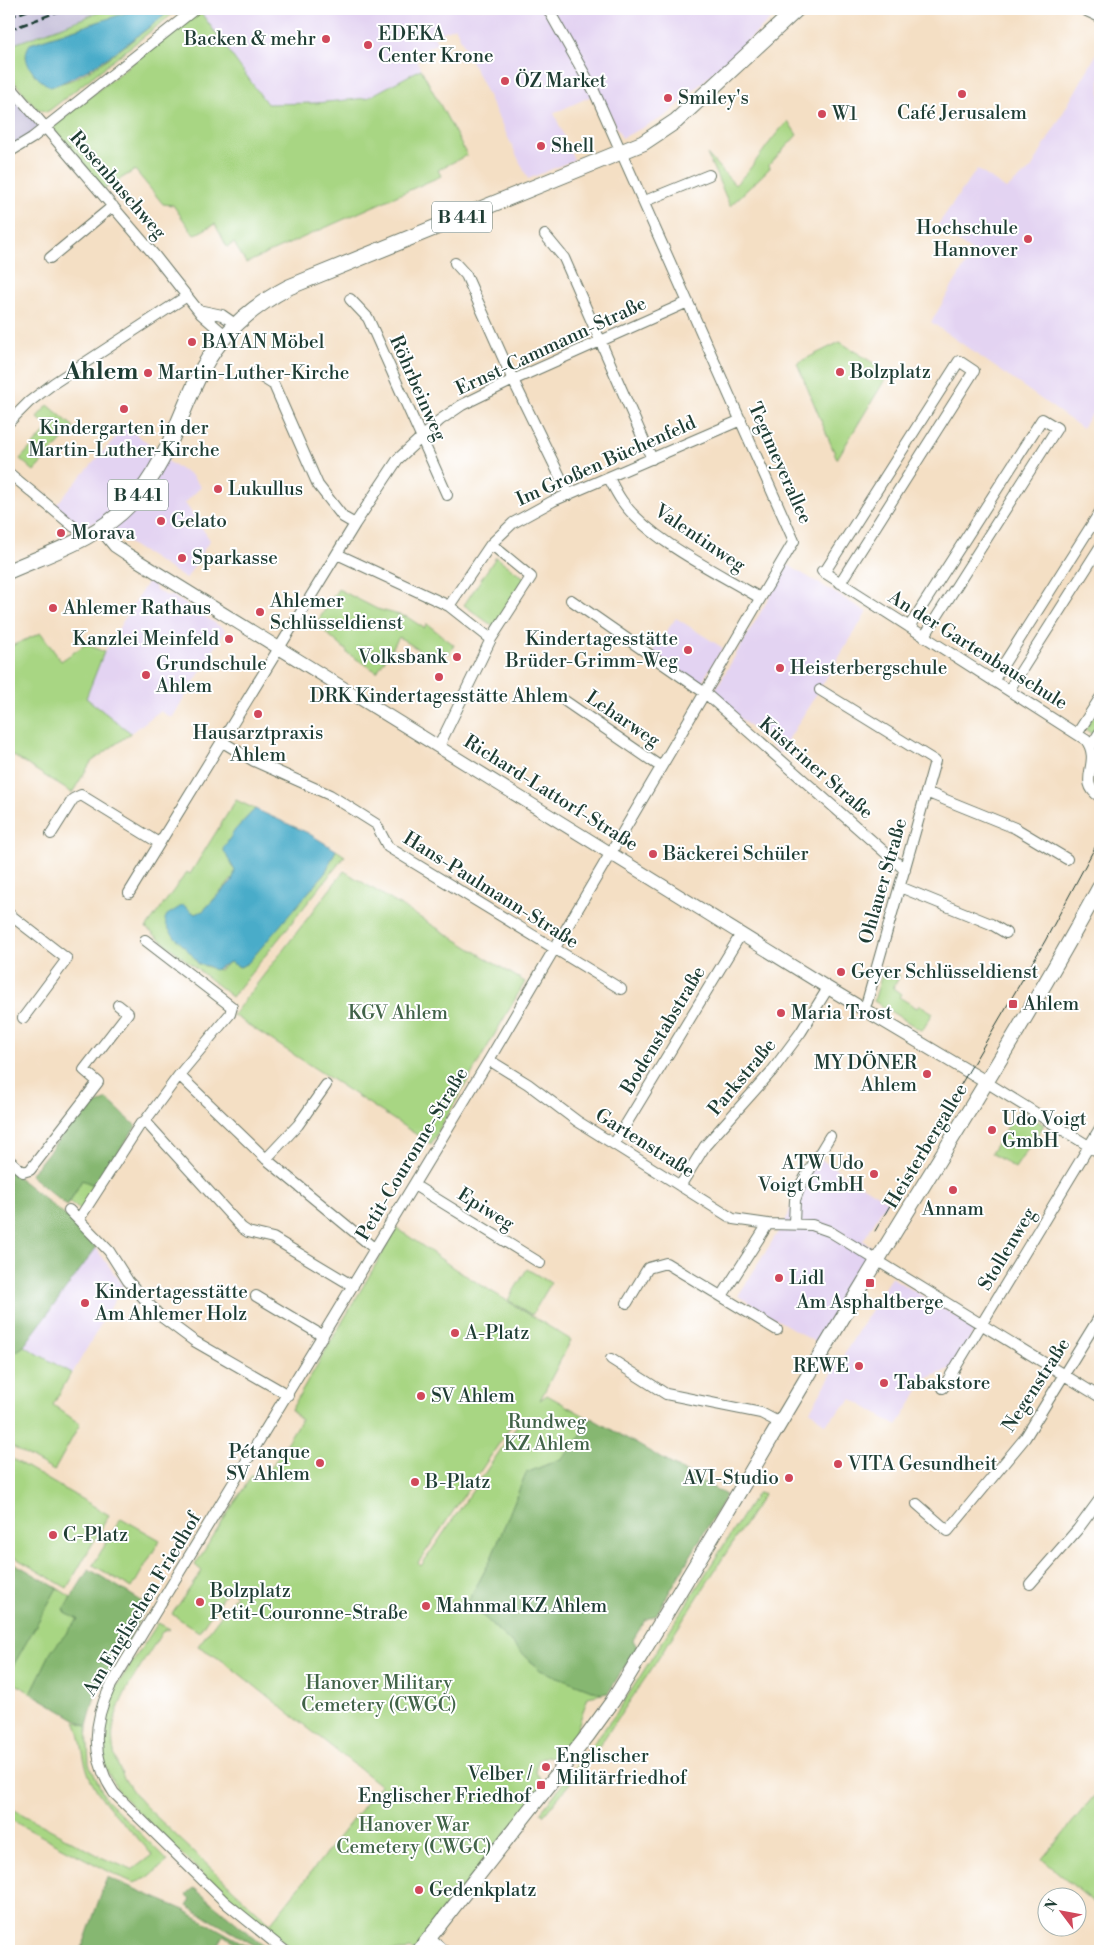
<svg xmlns="http://www.w3.org/2000/svg" width="1109" height="1960" font-family="'Libre Bodoni',serif">
	<style>
		.built { fill: #e3d3f2 }
		.industrial { fill: #c6c0da }
		.green { fill: #a8d683; stroke: #648a5c; fill-rule: evenodd }
		.forest { fill: #86b771; stroke: #527a52 }
		.water { fill: #4aacc9; stroke: #34747e }
		.lines { fill: none; stroke-linecap: round; stroke-linejoin: round }
		.stream { stroke: #4aacc9; stroke-width: 2.5 }
		.minor-casing { stroke: #6a7666; stroke-width: 12 }
		.tertiary-casing { stroke: #6a7666; stroke-width: 14 }
		.secondary-casing { stroke: #6a7666; stroke-width: 16 }
		.primary-casing { stroke: #6a7666; stroke-width: 17 }
		.minor { stroke: #fff; stroke-width: 10 }
		.tertiary { stroke: #fff; stroke-width: 12 }
		.secondary { stroke: #fff; stroke-width: 14 }
		.primary { stroke: #fff; stroke-width: 15 }
		.tram { stroke: #1f3d34; stroke-width: 1 }
		.rail { stroke: #1f3d34; stroke-width: 2.5; stroke-dasharray: 8 4; stroke-linecap: butt }
		.poi-dot { fill: #d1495b; stroke: #fff; stroke-width: 2 }
		.labels { text-anchor: middle; dominant-baseline: central; stroke-width: 4; stroke-linejoin: round; paint-order: stroke }
		.shield { fill: #fff; stroke: #627771; stroke-width: 1 }
		.shield-label { font-size: 18px; font-weight: bold; fill: #1f3d34 }
		.poi-label { font-size: 19px; fill: #1f3d34; stroke: #fff; text-anchor: start }
		.street-label { font-size: 19px; fill: #1f3d34; stroke: #fff }
		.park-label { font-size: 19px; fill: #416348; stroke: #fff }
		.district-label { font-size: 24px; font-weight: bold; fill: #1f3d34; stroke: #fff }
	</style>
	<rect width="100%" height="100%" fill="#fff"/>
	<filter id="ink" filterUnits="userSpaceOnUse"><feTurbulence type="fractalNoise" baseFrequency=".02" numOctaves="2"/><feDisplacementMap in="SourceGraphic" scale="10" xChannelSelector="R" yChannelSelector="G"/><feConvolveMatrix kernelMatrix="1 2 1 2 8 2 1 2 1" color-interpolation-filters="sRGB"/></filter>
	<filter id="wash" filterUnits="userSpaceOnUse"><feTurbulence type="fractalNoise" baseFrequency=".0096" numOctaves="4" result="noise"/><feDisplacementMap in="SourceGraphic" scale="20" xChannelSelector="R" yChannelSelector="G"/><feGaussianBlur stdDeviation="1.12" result="paint"/><feColorMatrix in="noise" values="0 0 0 0 0 0 0 0 0 0 0 0 0 0 0 0 0 1.4 0 .05"/><feComposite in="paint" operator="in"/></filter>
	<g filter="url(#wash)">
		<rect width="100%" height="100%" fill="#f4dfc4"/>
		<!-- built -->
		<path class="built" d="M 198,9 L 782,9 L 666,116 L 622,138 L 591,78 L 596,94 L 554,113 L 574,160 L 528,179 L 455,27 L 434,36 L 437,43 L 414,56 L 421,69 L 367,98 L 316,103 L 267,104 Z
			M 1100,48 L 1100,402 L 1082,428 L 931,322 L 973,252 L 937,226 L 977,169 L 1006,189 L 1031,169 Z
			M 125,427 L 157,449 L 170,463 L 191,475 L 201,487 L 185,503 L 210,540 L 186,579 L 95,522 L 80,527 L 55,506 Z
			M 788,565 L 867,612 L 780,753 L 716,697 L 714,692 Z
			M 148,581 L 156,587 L 155,589 L 169,597 L 171,595 L 226,630 L 172,718 L 160,711 L 131,733 L 86,698 L 104,652 Z
			M 676,618 L 723,648 L 701,683 L 696,682 L 652,652 Z
			M 815,1156 L 887,1201 L 863,1241 L 875,1249 L 818,1344 L 738,1296 L 788,1216 L 797,1184 Z
			M 96,1248 L 123,1286 L 72,1374 L 24,1346 Z
			M 891,1277 L 976,1328 L 954,1367 L 926,1379 L 897,1426 L 852,1399 L 825,1424 L 810,1410 Z"/>
		<!-- industrial -->
		<path class="industrial" d="M 9,9 L 108,9 L 9,46 Z
			M 9,91 L 42,130 L 9,152 Z"/>
		<!-- green -->
		<path class="green" d="M 108,9 L 138,9 L 30,44 L 26,57 L 35,76 C 42,78 54,84 61,83 C 85,81 151,25 173,9 L 179,9 L 50,110 L 46,112 L 36,108 L 9,75 L 9,46 Z
			M 199,10 L 267,104 L 316,103 L 367,98 L 421,69 L 467,155 L 438,170 L 441,176 L 246,263 L 234,243 L 227,247 L 215,224 L 194,235 L 173,205 L 163,204 L 135,170 L 104,189 L 52,127 Z
			M 788,121 L 797,135 L 769,165 L 770,168 L 730,206 L 707,154 L 735,185 C 755,166 768,141 788,121 Z
			M 840,342 L 889,373 L 837,459 L 797,363 Z
			M 48,405 L 74,427 L 34,471 L 20,459 L 49,428 L 37,417 Z
			M 496,557 L 526,579 L 494,627 L 464,605 Z
			M 338,589 L 377,609 L 407,617 L 424,628 L 427,624 L 454,645 L 449,654 L 440,649 L 433,659 L 399,637 L 377,672 L 347,653 L 347,651 L 316,624 Z
			M 41,633 L 61,661 L 86,644 L 104,652 L 86,698 L 131,733 L 91,762 L 72,793 L 9,753 L 9,647 Z
			M 1100,704 L 1100,728 L 1095,736 L 1085,729 Z
			M 236,800 L 255,809 L 235,830 L 231,866 L 236,871 L 234,877 L 203,911 L 195,914 L 191,911 L 169,929 L 194,955 L 198,964 L 219,970 L 230,962 L 240,967 L 244,965 L 325,873 L 336,850 L 345,856 L 232,997 L 146,928 L 187,872 L 190,874 Z
			M 344,871 L 525,982 L 431,1144 L 233,1015 Z
			M 884,967 L 900,976 L 893,988 L 901,994 L 899,997 L 917,1008 L 920,1005 L 933,1013 L 922,1031 L 874,1001 Z
			M 1019,1109 L 1044,1125 L 1015,1168 L 991,1153 Z
			M 82,1180 L 96,1186 L 81,1211 L 70,1202 Z
			M 397,1228 L 455,1269 L 571,1340 L 540,1400 L 547,1395 L 590,1419 L 578,1441 L 563,1458 L 526,1473 L 490,1561 L 468,1602 L 540,1670 L 602,1694 L 588,1697 L 575,1735 L 557,1759 L 547,1756 L 538,1760 L 536,1773 L 545,1783 L 414,1951 L 409,1949 L 406,1951 L 295,1951 L 229,1900 L 119,1793 L 106,1769 L 100,1743 L 104,1711 L 114,1690 L 158,1623 L 170,1629 L 162,1632 L 159,1637 C 120,1700 85,1739 144,1805 L 270,1924 L 380,1785 L 223,1661 L 198,1646 L 236,1595 L 228,1589 L 199,1632 L 172,1614 L 202,1571 L 195,1565 L 252,1475 L 263,1481 L 301,1419 L 291,1410 ZM 513,1423 L 517,1426 L 421,1566 L 418,1563 Z
			M 527,1269 L 551,1283 L 532,1315 L 508,1300 Z
			M 24,1346 L 71,1373 L 53,1405 L 80,1424 L 54,1471 L 9,1445 L 9,1357 Z
			M 9,1457 L 109,1515 L 67,1588 L 9,1554 Z
			M 757,1493 L 764,1494 L 649,1673 L 595,1752 L 544,1815 L 541,1812 L 618,1711 Z
			M 121,1518 L 160,1540 L 132,1588 L 93,1565 Z
			M 57,1588 L 71,1597 L 64,1609 L 67,1614 L 79,1618 L 51,1652 L 31,1693 L 9,1680 L 9,1673 Z
			M 75,1721 L 87,1726 L 89,1764 L 106,1799 L 168,1861 L 147,1878 L 134,1883 L 110,1872 L 9,1819 L 9,1807 L 103,1858 L 132,1870 L 152,1855 C 132,1829 106,1810 91,1780 C 82,1761 83,1740 75,1721 Z
			M 1094,1796 L 1100,1801 L 1100,1908 L 1042,1859 Z"/>
		<!-- forest -->
		<path class="forest" d="M 107,1099 L 136,1126 L 96,1186 L 82,1180 L 67,1206 L 30,1175 L 81,1112 Z
			M 9,1170 L 77,1225 L 96,1248 L 24,1346 L 9,1357 Z
			M 591,1418 L 726,1495 L 656,1615 L 645,1620 L 633,1640 L 637,1647 L 608,1693 L 602,1694 L 540,1670 L 468,1602 L 490,1561 L 526,1473 L 563,1458 L 578,1441 Z
			M 9,1560 L 57,1588 L 9,1673 Z
			M 89,1569 L 148,1605 L 95,1696 L 87,1726 L 31,1693 L 51,1652 L 78,1619 L 67,1614 L 64,1609 Z
			M 107,1877 L 184,1910 L 257,1951 L 248,1951 L 224,1935 L 215,1951 L 81,1951 Z
			M 194,1888 L 270,1951 L 256,1946 L 187,1906 L 191,1900 L 186,1895 Z"/>
		<!-- water -->
		<path class="water" d="M 138,9 L 173,9 C 134,38 97,70 51,87 C 37,80 18,61 30,44 Z
			M 255,809 L 308,833 L 336,850 L 325,873 L 248,963 L 240,967 L 230,962 L 214,970 L 208,966 L 198,964 C 191,949 166,934 165,919 L 167,915 L 183,905 L 195,914 L 203,911 L 232,881 L 235,871 L 223,849 L 235,830 Z"/>
		<g class="lines">
			<!-- stream -->
			<path class="stream" d="M 9,362 L 14,367"/>
		</g>
	</g>
	<g filter="url(#ink)">
		<g class="lines">
			<!-- minor casing -->
			<g class="minor-casing">
				<path id="minor" d="M 9,85 L 156,257 L 201,314 L 225,335
					M 9,152 L 32,138 L 195,9
					M 645,201 L 709,175
					M 545,235 L 564,258 L 652,459
					M 50,258 L 113,206
					M 455,263 L 466,275 L 513,380 L 569,495
					M 350,299 L 368,318 L 447,495
					M 198,310 L 222,315 L 235,324
					M 255,373 L 274,385 L 318,485 L 343,517 L 355,524
					M 9,422 L 29,402 L 54,383 L 187,296
					M 9,473 L 74,527
					M 609,478 C 613,486 617,494 622,501 C 650,541 719,573 760,598
					M 337,554 L 449,606
					M 822,571 L 1086,740 C 1103,763 1075,781 1100,797
					M 824,573 L 959,361 L 974,371 L 840,583
					M 571,600 L 705,693 L 905,870
					M 909,627 L 1042,419 L 1057,428 L 924,637
					M 491,639 L 531,577 L 491,544
					M 993,681 L 1100,512
					M 820,690 L 935,761 L 867,1002 L 863,1009
					M 1009,690 L 1100,547
					M 565,701 L 661,767
					M 1077,734 L 1100,698
					M 221,741 L 254,761 L 330,795 L 376,824 L 388,847 L 621,989
					M 439,746 L 491,639 L 449,606 L 491,544 L 513,523 L 553,501 L 741,420
					M 1091,746 L 1100,732
					M 926,792 L 1015,828 L 1067,859
					M 51,834 L 73,799 L 81,795 L 159,843
					M 900,887 L 991,924 L 1006,933
					M 129,893 L 355,524 L 398,459 L 440,420 L 462,405 L 513,380 L 688,302
					M 9,914 L 67,959 L 23,1018
					M 489,1060 L 528,1084 L 577,1121 L 733,1219 L 768,1224 L 812,1225 L 829,1231 L 1100,1397
					M 179,1075 L 266,1159 L 375,1249
					M 986,1082 L 1100,1153
					M 145,1121 L 242,1228 L 248,1232 L 273,1238 L 353,1286
					M 614,1144 L 741,934
					M 266,1159 L 298,1125 L 326,1085
					M 9,1160 L 23,1172 L 30,1170 L 98,1082 L 84,1070 L 128,1013 L 118,1005
					M 414,1185 L 540,1263
					M 680,1186 L 705,1146 L 772,1071 L 801,1032 L 828,988
					M 69,1210 L 109,1251 L 128,1281 L 159,1315 L 194,1341 L 288,1395
					M 79,1219 L 141,1123 L 145,1121 L 179,1075 L 230,1014 L 232,1007 L 145,940
					M 794,1223 L 795,1200 L 801,1184 L 830,1136
					M 256,1296 L 323,1336
					M 722,1296 L 768,1224
					M 627,1303 L 648,1268 L 666,1263 L 777,1330
					M 611,1359 L 666,1394 L 761,1413 L 780,1423
					M 943,1388 L 1100,1128
					M 917,1504 L 948,1531 L 1025,1438 L 1100,1316
					M 1030,1584 L 1078,1529 L 1100,1499
					M 285,1951 L 226,1903 L 114,1793 C 91,1759 92,1724 110,1687 L 489,1060 L 794,541 L 594,91 L 548,9"/>
			</g>
			<!-- tertiary casing -->
			<g class="tertiary-casing">
				<path id="tertiary" d="M 101,529 L 115,546 L 127,554 L 828,988 L 986,1082
					M 429,1939 L 443,1951"/>
			</g>
			<!-- secondary casing -->
			<g class="secondary-casing">
				<path id="secondary" d="M 1087,9 L 1100,15
					M 419,1951 L 588,1735 L 612,1702 C 698,1564 779,1423 863,1284 C 943,1152 1026,1022 1100,886"/>
			</g>
			<!-- primary casing -->
			<g class="primary-casing">
				<path id="primary" d="M 9,571 C 52,552 97,539 131,503 C 164,469 177,422 197,380 C 216,338 249,308 289,287 L 643,143 L 676,121 L 797,9"/>
			</g>
			<!-- minor -->
			<use href="#minor" class="minor"/>
			<!-- tertiary -->
			<use href="#tertiary" class="tertiary"/>
			<!-- secondary -->
			<use href="#secondary" class="secondary"/>
			<!-- primary -->
			<use href="#primary" class="primary"/>
			<!-- tram -->
			<path class="tram" d="M 875,1231 L 1045,941 L 1100,838"/>
			<!-- rail -->
			<path class="rail" d="M 9,17 L 32,9
				M 9,30 L 65,9"/>
		</g>
	</g>
	<!-- markers -->
	<g class="poi-dot">
		<circle cx="326" cy="39" r="5"/>
		<circle cx="368" cy="45" r="5"/>
		<circle cx="505" cy="81" r="5"/>
		<circle cx="962" cy="94" r="5"/>
		<circle cx="668" cy="98" r="5"/>
		<circle cx="822" cy="114" r="5"/>
		<circle cx="541" cy="146" r="5"/>
		<circle cx="1028" cy="239" r="5"/>
		<circle cx="192" cy="342" r="5"/>
		<circle cx="840" cy="372" r="5"/>
		<circle cx="148" cy="373" r="5"/>
		<circle cx="124" cy="409" r="5"/>
		<circle cx="218" cy="489" r="5"/>
		<circle cx="161" cy="521" r="5"/>
		<circle cx="61" cy="533" r="5"/>
		<circle cx="182" cy="558" r="5"/>
		<circle cx="53" cy="608" r="5"/>
		<circle cx="260" cy="612" r="5"/>
		<circle cx="229" cy="639" r="5"/>
		<circle cx="688" cy="650" r="5"/>
		<circle cx="457" cy="657" r="5"/>
		<circle cx="780" cy="668" r="5"/>
		<circle cx="146" cy="675" r="5"/>
		<circle cx="439" cy="677" r="5"/>
		<circle cx="258" cy="714" r="5"/>
		<circle cx="653" cy="854" r="5"/>
		<circle cx="841" cy="972" r="5"/>
		<rect x="1008" y="999" width="10" height="10" rx="2.5"/>
		<circle cx="781" cy="1013" r="5"/>
		<circle cx="927" cy="1074" r="5"/>
		<circle cx="992" cy="1130" r="5"/>
		<circle cx="874" cy="1174" r="5"/>
		<circle cx="953" cy="1190" r="5"/>
		<circle cx="779" cy="1278" r="5"/>
		<rect x="865" y="1278" width="10" height="10" rx="2.5"/>
		<circle cx="85" cy="1303" r="5"/>
		<circle cx="455" cy="1333" r="5"/>
		<circle cx="859" cy="1366" r="5"/>
		<circle cx="884" cy="1383" r="5"/>
		<circle cx="421" cy="1396" r="5"/>
		<circle cx="320" cy="1463" r="5"/>
		<circle cx="838" cy="1464" r="5"/>
		<circle cx="789" cy="1478" r="5"/>
		<circle cx="415" cy="1482" r="5"/>
		<circle cx="53" cy="1535" r="5"/>
		<circle cx="200" cy="1602" r="5"/>
		<circle cx="426" cy="1606" r="5"/>
		<circle cx="546" cy="1767" r="5"/>
		<rect x="536" y="1780" width="10" height="10" rx="2.5"/>
		<circle cx="419" cy="1890" r="5"/>
	</g>
	<g class="labels">
		<!-- shield labels -->
		<g class="shield">
			<rect x="432" y="201.5" width="60" height="31" rx="4"/>
			<rect x="108" y="479.5" width="60" height="31" rx="4"/>
		</g>
		<g class="shield-label">
			<text x="462" y="217">B 441</text>
			<text x="138" y="495">B 441</text>
		</g>
		<!-- poi labels -->
		<g class="poi-label">
			<text x="378" y="34">EDEKA<tspan x="378" dy="22">Center Krone</tspan></text>
			<text x="316" y="39" text-anchor="end">Backen &amp; mehr</text>
			<text x="515" y="81">ÖZ Market</text>
			<text x="678" y="98">Smiley's</text>
			<text x="962" y="113" text-anchor="middle">Café Jerusalem</text>
			<text x="832" y="114">W1</text>
			<text x="551" y="146">Shell</text>
			<text x="1018" y="228" text-anchor="end">Hochschule<tspan x="1018" dy="22">Hannover</tspan></text>
			<text x="202" y="342">BAYAN Möbel</text>
			<text x="850" y="372">Bolzplatz</text>
			<text x="158" y="373">Martin-Luther-Kirche</text>
			<text x="124" y="428" text-anchor="middle">Kindergarten in der<tspan x="124" dy="22">Martin-Luther-Kirche</tspan></text>
			<text x="228" y="489">Lukullus</text>
			<text x="171" y="521">Gelato</text>
			<text x="71" y="533">Morava</text>
			<text x="192" y="558">Sparkasse</text>
			<text x="270" y="601">Ahlemer<tspan x="270" dy="22">Schlüsseldienst</tspan></text>
			<text x="63" y="608">Ahlemer Rathaus</text>
			<text x="219" y="639" text-anchor="end">Kanzlei Meinfeld</text>
			<text x="678" y="639" text-anchor="end">Kindertagesstätte<tspan x="678" dy="22">Brüder-Grimm-Weg</tspan></text>
			<text x="447" y="657" text-anchor="end">Volksbank</text>
			<text x="156" y="664">Grundschule<tspan x="156" dy="22">Ahlem</tspan></text>
			<text x="790" y="668">Heisterbergschule</text>
			<text x="439" y="696" text-anchor="middle">DRK Kindertagesstätte Ahlem</text>
			<text x="258" y="733" text-anchor="middle">Hausarztpraxis<tspan x="258" dy="22">Ahlem</tspan></text>
			<text x="663" y="854">Bäckerei Schüler</text>
			<text x="851" y="972">Geyer Schlüsseldienst</text>
			<text x="1023" y="1004">Ahlem</text>
			<text x="791" y="1013">Maria Trost</text>
			<text x="917" y="1063" text-anchor="end">MY DÖNER<tspan x="917" dy="22">Ahlem</tspan></text>
			<text x="1002" y="1119">Udo Voigt<tspan x="1002" dy="22">GmbH</tspan></text>
			<text x="864" y="1163" text-anchor="end">ATW Udo<tspan x="864" dy="22">Voigt GmbH</tspan></text>
			<text x="953" y="1209" text-anchor="middle">Annam</text>
			<text x="789" y="1278">Lidl</text>
			<text x="95" y="1292">Kindertagesstätte<tspan x="95" dy="22">Am Ahlemer Holz</tspan></text>
			<text x="870" y="1302" text-anchor="middle">Am Asphaltberge</text>
			<text x="465" y="1333">A-Platz</text>
			<text x="849" y="1366" text-anchor="end">REWE</text>
			<text x="894" y="1383">Tabakstore</text>
			<text x="431" y="1396">SV Ahlem</text>
			<text x="310" y="1452" text-anchor="end">Pétanque<tspan x="310" dy="22">SV Ahlem</tspan></text>
			<text x="848" y="1464">VITA Gesundheit</text>
			<text x="779" y="1478" text-anchor="end">AVI-Studio</text>
			<text x="425" y="1482">B-Platz</text>
			<text x="63" y="1535">C-Platz</text>
			<text x="210" y="1591">Bolzplatz<tspan x="210" dy="22">Petit-Couronne-Straße</tspan></text>
			<text x="436" y="1606">Mahnmal KZ Ahlem</text>
			<text x="556" y="1756">Englischer<tspan x="556" dy="22">Militärfriedhof</tspan></text>
			<text x="531" y="1774" text-anchor="end">Velber /<tspan x="531" dy="22">Englischer Friedhof</tspan></text>
			<text x="429" y="1890">Gedenkplatz</text>
		</g>
		<!-- street labels -->
		<g class="street-label">
			<text transform="translate(118 185) rotate(49)">Rosenbuschweg</text>
			<text transform="translate(551 346) rotate(-25)">Ernst-Cammann-Straße</text>
			<text transform="translate(418 388) rotate(66)">Röhrbeinweg</text>
			<text transform="translate(606 461) rotate(-24)">Im Großen Büchenfeld</text>
			<text transform="translate(780 463) rotate(66)">Tegtmeyerallee</text>
			<text transform="translate(700 538) rotate(34)">Valentinweg</text>
			<text transform="translate(978 650) rotate(32)">An der Gartenbauschule</text>
			<text transform="translate(623 719) rotate(34)">Leharweg</text>
			<text transform="translate(816 768) rotate(41)">Küstriner Straße</text>
			<text transform="translate(551 793) rotate(32)">Richard-Lattorf-Straße</text>
			<text transform="translate(883 881) rotate(-74)">Ohlauer Straße</text>
			<text transform="translate(491 890) rotate(32)">Hans-Paulmann-Straße</text>
			<text transform="translate(663 1030) rotate(-59)">Bodenstabstraße</text>
			<text transform="translate(742 1077) rotate(-50)">Parkstraße</text>
			<text transform="translate(645 1143) rotate(32)">Gartenstraße</text>
			<text transform="translate(926 1146) rotate(-59)">Heisterbergallee</text>
			<text transform="translate(412 1154) rotate(-59)">Petit-Couronne-Straße</text>
			<text transform="translate(486 1209) rotate(32)">Epiweg</text>
			<text transform="translate(1007 1249) rotate(-59)">Stollenweg</text>
			<text transform="translate(1036 1385) rotate(-57)">Negenstraße</text>
			<text transform="translate(142 1604) rotate(-59)">Am Englischen Friedhof</text>
		</g>
		<!-- park labels -->
		<g class="park-label">
			<text x="398" y="1013">KGV Ahlem</text>
			<text x="547" y="1422">Rundweg<tspan x="547" dy="22">KZ Ahlem</tspan></text>
			<text x="379" y="1683">Hanover Military<tspan x="379" dy="22">Cemetery (CWGC)</tspan></text>
			<text x="414" y="1825">Hanover War<tspan x="414" dy="22">Cemetery (CWGC)</tspan></text>
		</g>
		<!-- district labels -->
		<g class="district-label">
			<text x="101" y="372">Ahlem</text>
		</g>
	</g>
	<!-- margin -->
	<rect width="1109" height="1960" fill="none" stroke="#fff" stroke-width="30"/>
	<!-- north arrow -->
	<g transform="translate(1062 1912) rotate(302)"><circle r="24" fill="#ffffff" stroke="#a5b1ae"/>
	<path d="M0-4L9 19L0 12L-9 19Z" fill="#d1495b"/>
	<text y="-8" font-size="14" font-weight="bold" text-anchor="middle" fill="#1f3d34">N</text>
	</g>
</svg>
